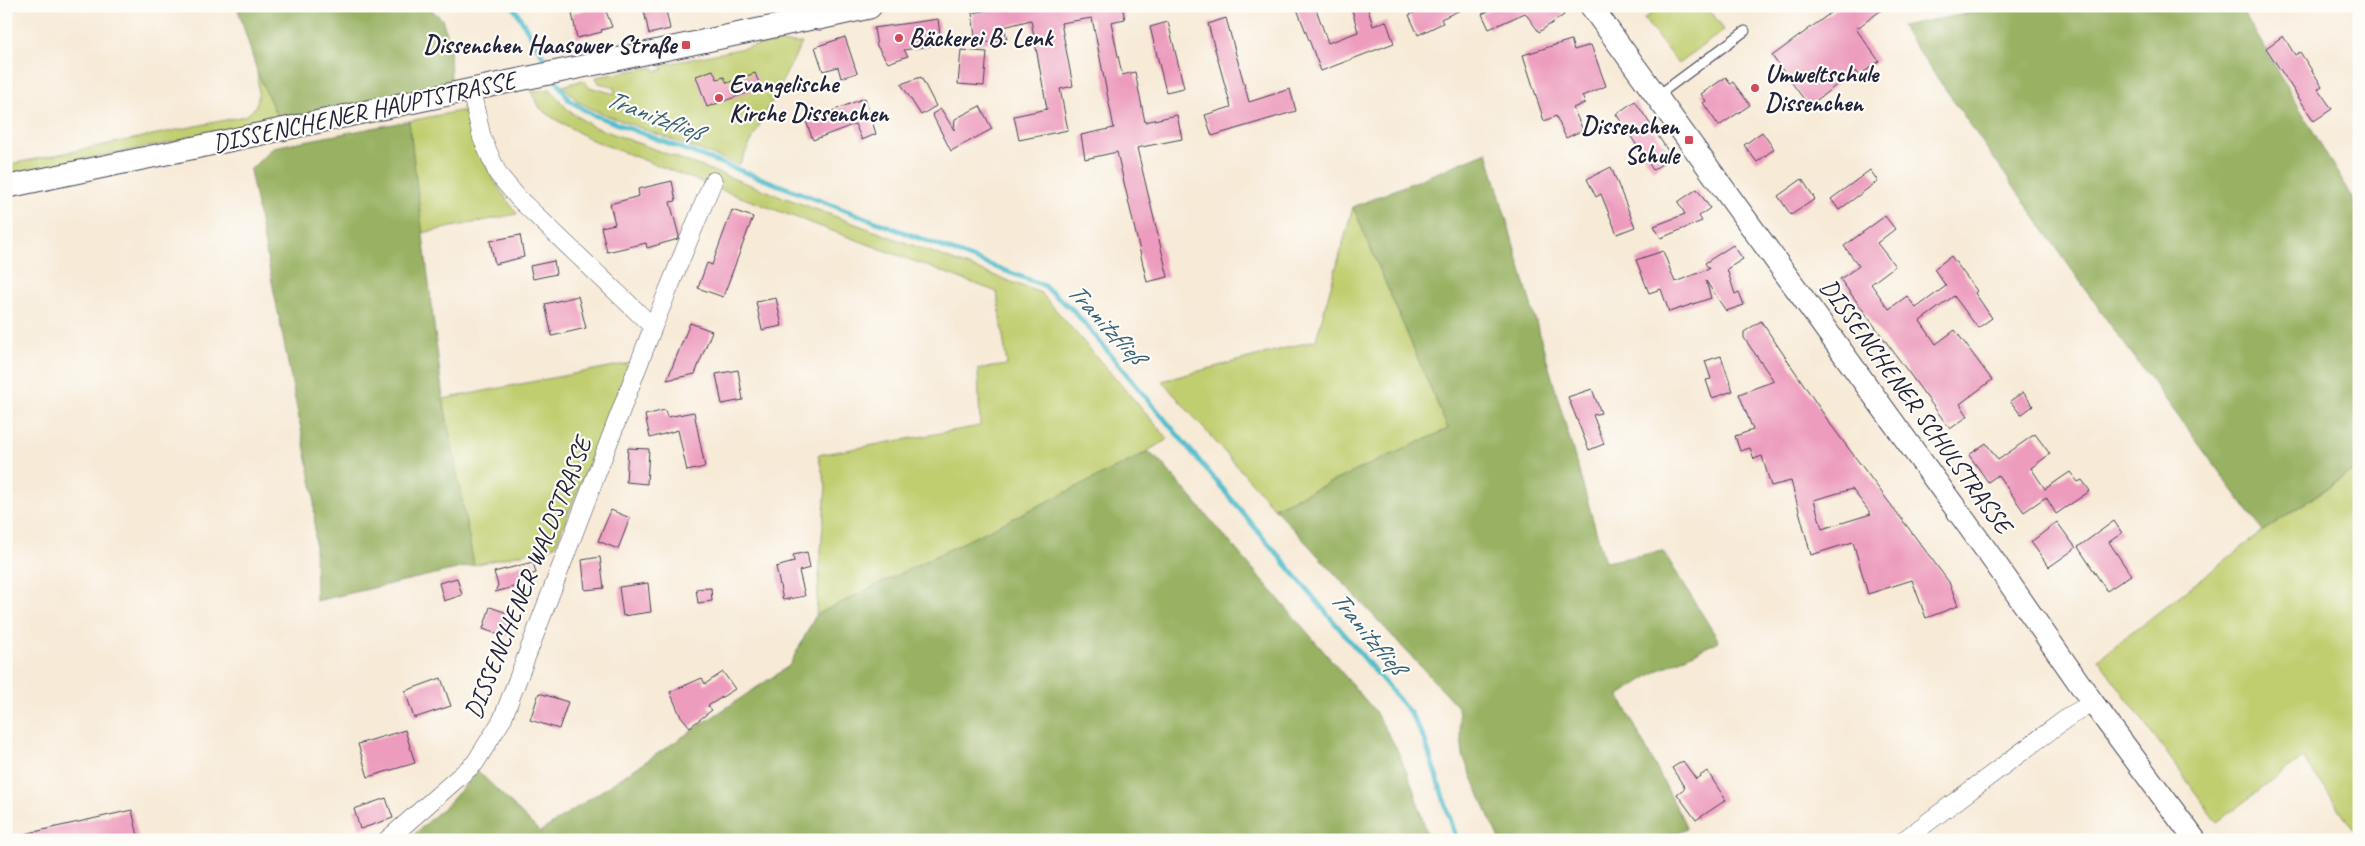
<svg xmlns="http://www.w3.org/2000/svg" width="2365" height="846" font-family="Caveat,sans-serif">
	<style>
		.green { fill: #c1ce6f; stroke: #727855 }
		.forest { fill: #98b162; stroke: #5d6a4e }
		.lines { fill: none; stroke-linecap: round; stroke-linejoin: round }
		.stream { stroke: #52becd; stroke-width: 5 }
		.building { fill: #ed9cbe; fill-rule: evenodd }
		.service-casing { stroke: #424052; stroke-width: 11 }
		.minor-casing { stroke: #424052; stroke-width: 19 }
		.tertiary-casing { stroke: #424052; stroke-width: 24 }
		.secondary-casing { stroke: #424052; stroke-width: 27 }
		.service { stroke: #fff; stroke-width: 9 }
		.minor { stroke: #fff; stroke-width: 18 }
		.tertiary { stroke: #fff; stroke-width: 22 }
		.secondary { stroke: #fff; stroke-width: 25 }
		.poi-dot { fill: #d1495b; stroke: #fdfcf7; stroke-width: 2 }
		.labels { text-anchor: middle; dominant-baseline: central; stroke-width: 4.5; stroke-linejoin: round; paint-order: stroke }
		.poi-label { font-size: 25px; font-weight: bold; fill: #22223b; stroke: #fdfcf7; text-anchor: start }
		.street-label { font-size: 25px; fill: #22223b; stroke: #fdfcf7 }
		.water-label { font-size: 26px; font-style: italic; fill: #356075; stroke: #fdfcf7 }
	</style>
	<rect width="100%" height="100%" fill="#fdfcf7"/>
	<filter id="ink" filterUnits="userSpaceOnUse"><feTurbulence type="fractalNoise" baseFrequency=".02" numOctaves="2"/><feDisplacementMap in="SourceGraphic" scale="10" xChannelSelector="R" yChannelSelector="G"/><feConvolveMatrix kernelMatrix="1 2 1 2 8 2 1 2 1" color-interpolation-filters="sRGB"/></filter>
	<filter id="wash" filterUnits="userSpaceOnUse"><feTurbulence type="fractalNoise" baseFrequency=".0096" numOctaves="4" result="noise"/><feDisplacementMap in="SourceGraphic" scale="20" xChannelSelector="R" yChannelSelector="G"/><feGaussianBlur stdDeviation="1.12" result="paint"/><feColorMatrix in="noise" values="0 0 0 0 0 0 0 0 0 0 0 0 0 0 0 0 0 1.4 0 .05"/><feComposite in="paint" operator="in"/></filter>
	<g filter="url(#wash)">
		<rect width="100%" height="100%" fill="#f7ead7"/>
		<!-- green -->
		<path class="green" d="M 1661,6 L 1707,6 L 1724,30 L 1678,64 L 1644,19 Z
			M 778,41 L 786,43 L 802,43 L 739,165 L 598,112 L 578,102 L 563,86 L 583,80 L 589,87 L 615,94 L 614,87 L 599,83 L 596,77 L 653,67 L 655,71 L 663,70 L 662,65 Z
			M 257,71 L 279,121 L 6,175 L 6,165 L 245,116 C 263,106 258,89 257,71 Z
			M 550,89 L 569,111 L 592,126 L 1041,293 L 1168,439 L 1132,460 L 816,615 L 826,486 L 818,455 L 980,426 L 978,369 L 1007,365 L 997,292 L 719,189 L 592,140 L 553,118 L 540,108 L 531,92 Z
			M 465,110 C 475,152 492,180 517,214 L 422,233 L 409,121 Z
			M 1353,207 L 1448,429 L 1274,508 L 1162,381 L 1316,340 Z
			M 630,363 L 555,546 L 474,565 L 443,399 Z
			M 2352,472 L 2359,481 L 2359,583 L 2356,585 L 2359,589 L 2359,836 L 2303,758 L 2217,822 L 2098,659 L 2263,531 Z"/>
		<!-- forest -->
		<path class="forest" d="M 237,6 L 427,6 L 442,19 L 450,43 L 451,87 L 279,121 L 257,71 Z
			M 2008,6 L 2240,6 L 2359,210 L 2359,466 L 2263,531 L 2112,327 L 1901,26 Z
			M 409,121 L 443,399 L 474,565 L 316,601 L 314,495 L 250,170 L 273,147 Z
			M 1487,152 L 1605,562 L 1663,551 L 1719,641 L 1657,671 L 1619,695 L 1687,828 L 1659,840 L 1499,840 L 1463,756 L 1458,707 L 1274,508 L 1448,429 L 1353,207 Z
			M 1148,452 L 1160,461 L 1374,710 L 1396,747 L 1412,785 L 1429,840 L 408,840 L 450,802 L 478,771 L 540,832 L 789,666 L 816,615 Z"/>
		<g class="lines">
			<!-- stream -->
			<path class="stream" d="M 513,6 L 550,68
				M 555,78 L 569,100 L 591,114 L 1043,285 L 1074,311 L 1411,714 L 1425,741 L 1457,840"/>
		</g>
		<g id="blocks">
			<!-- building -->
			<path class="building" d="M 604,6 L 612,27 L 601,30 L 602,32 L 577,38 L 572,13 Z
				M 643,6 L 665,6 L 670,29 L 649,34 Z
				M 1009,6 L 1122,6 L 1125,19 L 1111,22 L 1122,75 L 1135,72 L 1145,122 L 1177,115 L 1182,139 L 1137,148 L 1168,277 L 1147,282 L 1117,152 L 1085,159 L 1081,135 L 1114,128 L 1092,18 L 1061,23 L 1073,86 L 1060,89 L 1068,130 L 1019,140 L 1014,116 L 1047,109 L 1031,20 L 1004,27 L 1007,39 L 976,44 L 972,13 Z
				M 1306,6 L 1315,6 L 1328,43 L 1358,32 L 1351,6 L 1367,6 L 1373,26 L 1386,21 L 1394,43 L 1321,71 L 1297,9 Z
				M 1428,6 L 1469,6 L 1441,19 L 1443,23 L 1418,35 L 1409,15 Z
				M 1499,6 L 1558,6 L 1564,15 L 1539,32 L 1525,13 L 1489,29 L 1482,14 Z
				M 1840,6 L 1887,6 L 1856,29 L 1879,61 L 1859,76 L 1855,71 L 1809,106 L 1772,56 Z
				M 1226,18 L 1249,102 L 1290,89 L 1296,111 L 1212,136 L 1205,115 L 1231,107 L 1208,24 Z
				M 938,19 L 941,44 L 904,50 L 908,56 L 888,63 L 877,46 L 874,28 Z
				M 1168,22 L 1184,88 L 1166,92 L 1150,27 Z
				M 2283,36 L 2295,55 L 2300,52 L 2322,86 L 2318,89 L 2332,109 L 2314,121 L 2266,48 Z
				M 845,37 L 857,73 L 841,78 L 838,67 L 823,71 L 815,47 Z
				M 1571,40 L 1574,50 L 1591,45 L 1606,86 L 1582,96 L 1585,103 L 1573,108 L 1583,130 L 1566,138 L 1556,116 L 1544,121 L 1523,55 Z
				M 961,50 L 987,52 L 984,86 L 958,84 Z
				M 713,70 L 717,79 L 724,77 L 727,83 L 755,73 L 761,88 L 707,107 L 696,76 Z
				M 921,77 L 936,106 L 921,115 L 901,84 Z
				M 1726,77 L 1730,84 L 1733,82 L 1750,105 L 1719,126 L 1703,103 L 1706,101 L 1701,94 Z
				M 865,98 L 876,134 L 862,140 L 855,124 L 813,140 L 806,121 Z
				M 1635,101 L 1672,157 L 1653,170 L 1616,114 Z
				M 980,106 L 992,129 L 951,151 L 932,114 L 941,109 L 954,130 L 955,119 Z
				M 1762,132 L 1774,149 L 1757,162 L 1744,145 Z
				M 1611,167 L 1635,227 L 1617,234 L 1601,194 L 1596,197 L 1587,179 Z
				M 1870,170 L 1878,181 L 1839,210 L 1831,199 Z
				M 1802,179 L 1815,199 L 1791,215 L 1778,196 Z
				M 672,181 L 676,201 L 670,202 L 679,236 L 678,239 L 647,248 L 646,243 L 607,252 L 601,227 L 615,224 L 610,204 L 639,196 L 638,189 Z
				M 1697,189 L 1710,208 L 1699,216 L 1702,221 L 1661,238 L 1654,226 L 1685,214 L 1678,202 Z
				M 732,210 L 753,217 L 723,297 L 698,288 L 707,263 L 712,265 Z
				M 1885,216 L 1895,229 L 1877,243 L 1895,266 L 1871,284 L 1889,309 L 1907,296 L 1916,308 L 1946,286 L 1934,269 L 1951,256 L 1977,291 L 1975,293 L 1992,318 L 1978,328 L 1954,296 L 1920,321 L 1936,344 L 1955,330 L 1992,380 L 1960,404 L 1968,416 L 1950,429 L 1840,279 L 1859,266 L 1844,246 Z
				M 520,235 L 524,257 L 495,264 L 490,241 Z
				M 1733,245 L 1743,259 L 1727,269 L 1735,294 L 1739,292 L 1744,305 L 1726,311 L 1706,281 L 1711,298 L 1669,312 L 1661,289 L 1649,293 L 1636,260 L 1663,251 L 1675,282 L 1709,269 L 1705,263 Z
				M 554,261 L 556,274 L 533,279 L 530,266 Z
				M 578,296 L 586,328 L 552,336 L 545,304 Z
				M 776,298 L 782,326 L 762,330 L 756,302 Z
				M 1761,321 L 1831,425 L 1949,582 L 1958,606 L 1926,618 L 1912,580 L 1868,594 L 1853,542 L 1811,555 L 1791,481 L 1771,486 L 1762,456 L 1754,459 L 1750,448 L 1740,451 L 1735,436 L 1753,430 L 1739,394 L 1774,381 L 1744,338 L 1744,332 ZM 1852,489 L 1871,514 L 1822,529 L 1814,500 Z
				M 690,323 L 712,331 L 695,374 L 667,380 Z
				M 1721,356 L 1733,391 L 1712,398 L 1706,380 L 1711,379 L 1705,361 Z
				M 738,370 L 743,400 L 722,404 L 716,374 Z
				M 1592,389 L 1601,413 L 1593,415 L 1604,444 L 1589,450 L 1568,397 Z
				M 2023,392 L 2033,406 L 2021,415 L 2010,401 Z
				M 665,410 L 667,417 L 694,412 L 705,467 L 687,471 L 678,430 L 650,438 L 645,415 Z
				M 2035,434 L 2050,454 L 2031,468 L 2045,489 L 2070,472 L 2078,482 L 2082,480 L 2090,491 L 2056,514 L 2046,497 L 2024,512 L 1998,475 L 1988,482 L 1969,455 L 1986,443 L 1998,460 Z
				M 628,448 L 649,449 L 647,484 L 626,482 Z
				M 611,510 L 630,518 L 618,549 L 598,541 Z
				M 2114,521 L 2122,533 L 2109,542 L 2131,575 L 2107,591 L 2078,547 Z
				M 2057,522 L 2076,548 L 2049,567 L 2031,542 Z
				M 807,552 L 810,568 L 799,571 L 805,596 L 783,600 L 776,567 L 794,562 L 793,555 Z
				M 600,557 L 604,588 L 585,590 L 582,560 Z
				M 533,562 L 536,573 L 519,578 L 521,585 L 495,592 L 498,585 L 494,572 Z
				M 457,578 L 462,595 L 444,601 L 439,583 Z
				M 648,583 L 651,612 L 623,616 L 619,587 Z
				M 711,588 L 712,601 L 698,603 L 696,589 Z
				M 490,607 L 513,615 L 506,637 L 483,629 Z
				M 723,672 L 735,689 L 708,706 L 712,710 L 690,727 L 680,715 L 670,692 L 702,678 L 705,684 Z
				M 441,678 L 451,706 L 414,718 L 405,691 Z
				M 539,693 L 568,702 L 559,729 L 530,720 Z
				M 405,730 L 415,763 L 368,777 L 358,744 Z
				M 1683,761 L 1696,779 L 1707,771 L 1726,800 L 1696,820 L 1677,794 L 1685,788 L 1672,768 Z
				M 386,798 L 393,818 L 360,829 L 354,809 Z
				M 132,810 L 139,840 L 26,840 L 25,834 Z"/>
		</g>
	</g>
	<g filter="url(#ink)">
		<use href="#blocks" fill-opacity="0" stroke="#424052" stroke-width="1"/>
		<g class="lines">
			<!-- service casing -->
			<g class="service-casing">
				<path id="service" d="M 1657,96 L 1745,31"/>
			</g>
			<!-- minor casing -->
			<g class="minor-casing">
				<path id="minor" d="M 653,327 L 713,181
					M 387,840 L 475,763 L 502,720 L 653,327 L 519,199 L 498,174 L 482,138 L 471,90
					M 1904,840 L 2071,715 L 2093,703"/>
			</g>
			<!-- tertiary casing -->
			<g class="tertiary-casing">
				<path id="tertiary" d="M 1591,6 L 1991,557 L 2093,703 L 2195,840
					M 6,187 L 819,17"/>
			</g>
			<!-- secondary casing -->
			<g class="secondary-casing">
				<path id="secondary" d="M 813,6 L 819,17 L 869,6"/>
			</g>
			<!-- service -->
			<use href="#service" class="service"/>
			<!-- minor -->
			<use href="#minor" class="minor"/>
			<!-- tertiary -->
			<use href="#tertiary" class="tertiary"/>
			<!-- secondary -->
			<use href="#secondary" class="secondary"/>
		</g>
	</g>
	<!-- markers -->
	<g class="poi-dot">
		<circle cx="899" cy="38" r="5"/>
		<rect x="681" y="40" width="10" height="10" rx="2.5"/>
		<circle cx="1755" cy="88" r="5"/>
		<circle cx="719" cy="98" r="5"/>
		<rect x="1684" y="135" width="10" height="10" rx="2.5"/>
	</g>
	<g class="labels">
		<!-- poi labels -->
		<g class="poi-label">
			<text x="909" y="38">Bäckerei B. Lenk</text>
			<text x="676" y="45" text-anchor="end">Dissenchen Haasower Straße</text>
			<text x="1765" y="74">Umweltschule<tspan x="1765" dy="29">Dissenchen</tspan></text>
			<text x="729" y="84">Evangelische<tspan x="729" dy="29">Kirche Dissenchen</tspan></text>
			<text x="1679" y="126" text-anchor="end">Dissenchen<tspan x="1679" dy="29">Schule</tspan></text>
		</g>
		<!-- street labels -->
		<g class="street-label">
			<text transform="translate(364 112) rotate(-12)">DISSENCHENER HAUPTSTRASSE</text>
			<text transform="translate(1916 406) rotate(54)">DISSENCHENER SCHULSTRASSE</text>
			<text transform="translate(528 578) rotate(-68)">DISSENCHENER WALDSTRASSE</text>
		</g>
		<!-- water labels -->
		<g class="water-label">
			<text transform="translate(654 115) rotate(21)">Tranitzfließ</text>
			<text transform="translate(1106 323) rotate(47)">Tranitzfließ</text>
			<text transform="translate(1368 632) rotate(50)">Tranitzfließ</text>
		</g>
	</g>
	<!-- margin -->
	<rect width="2365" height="846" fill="none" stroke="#fdfcf7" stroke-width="25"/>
</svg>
